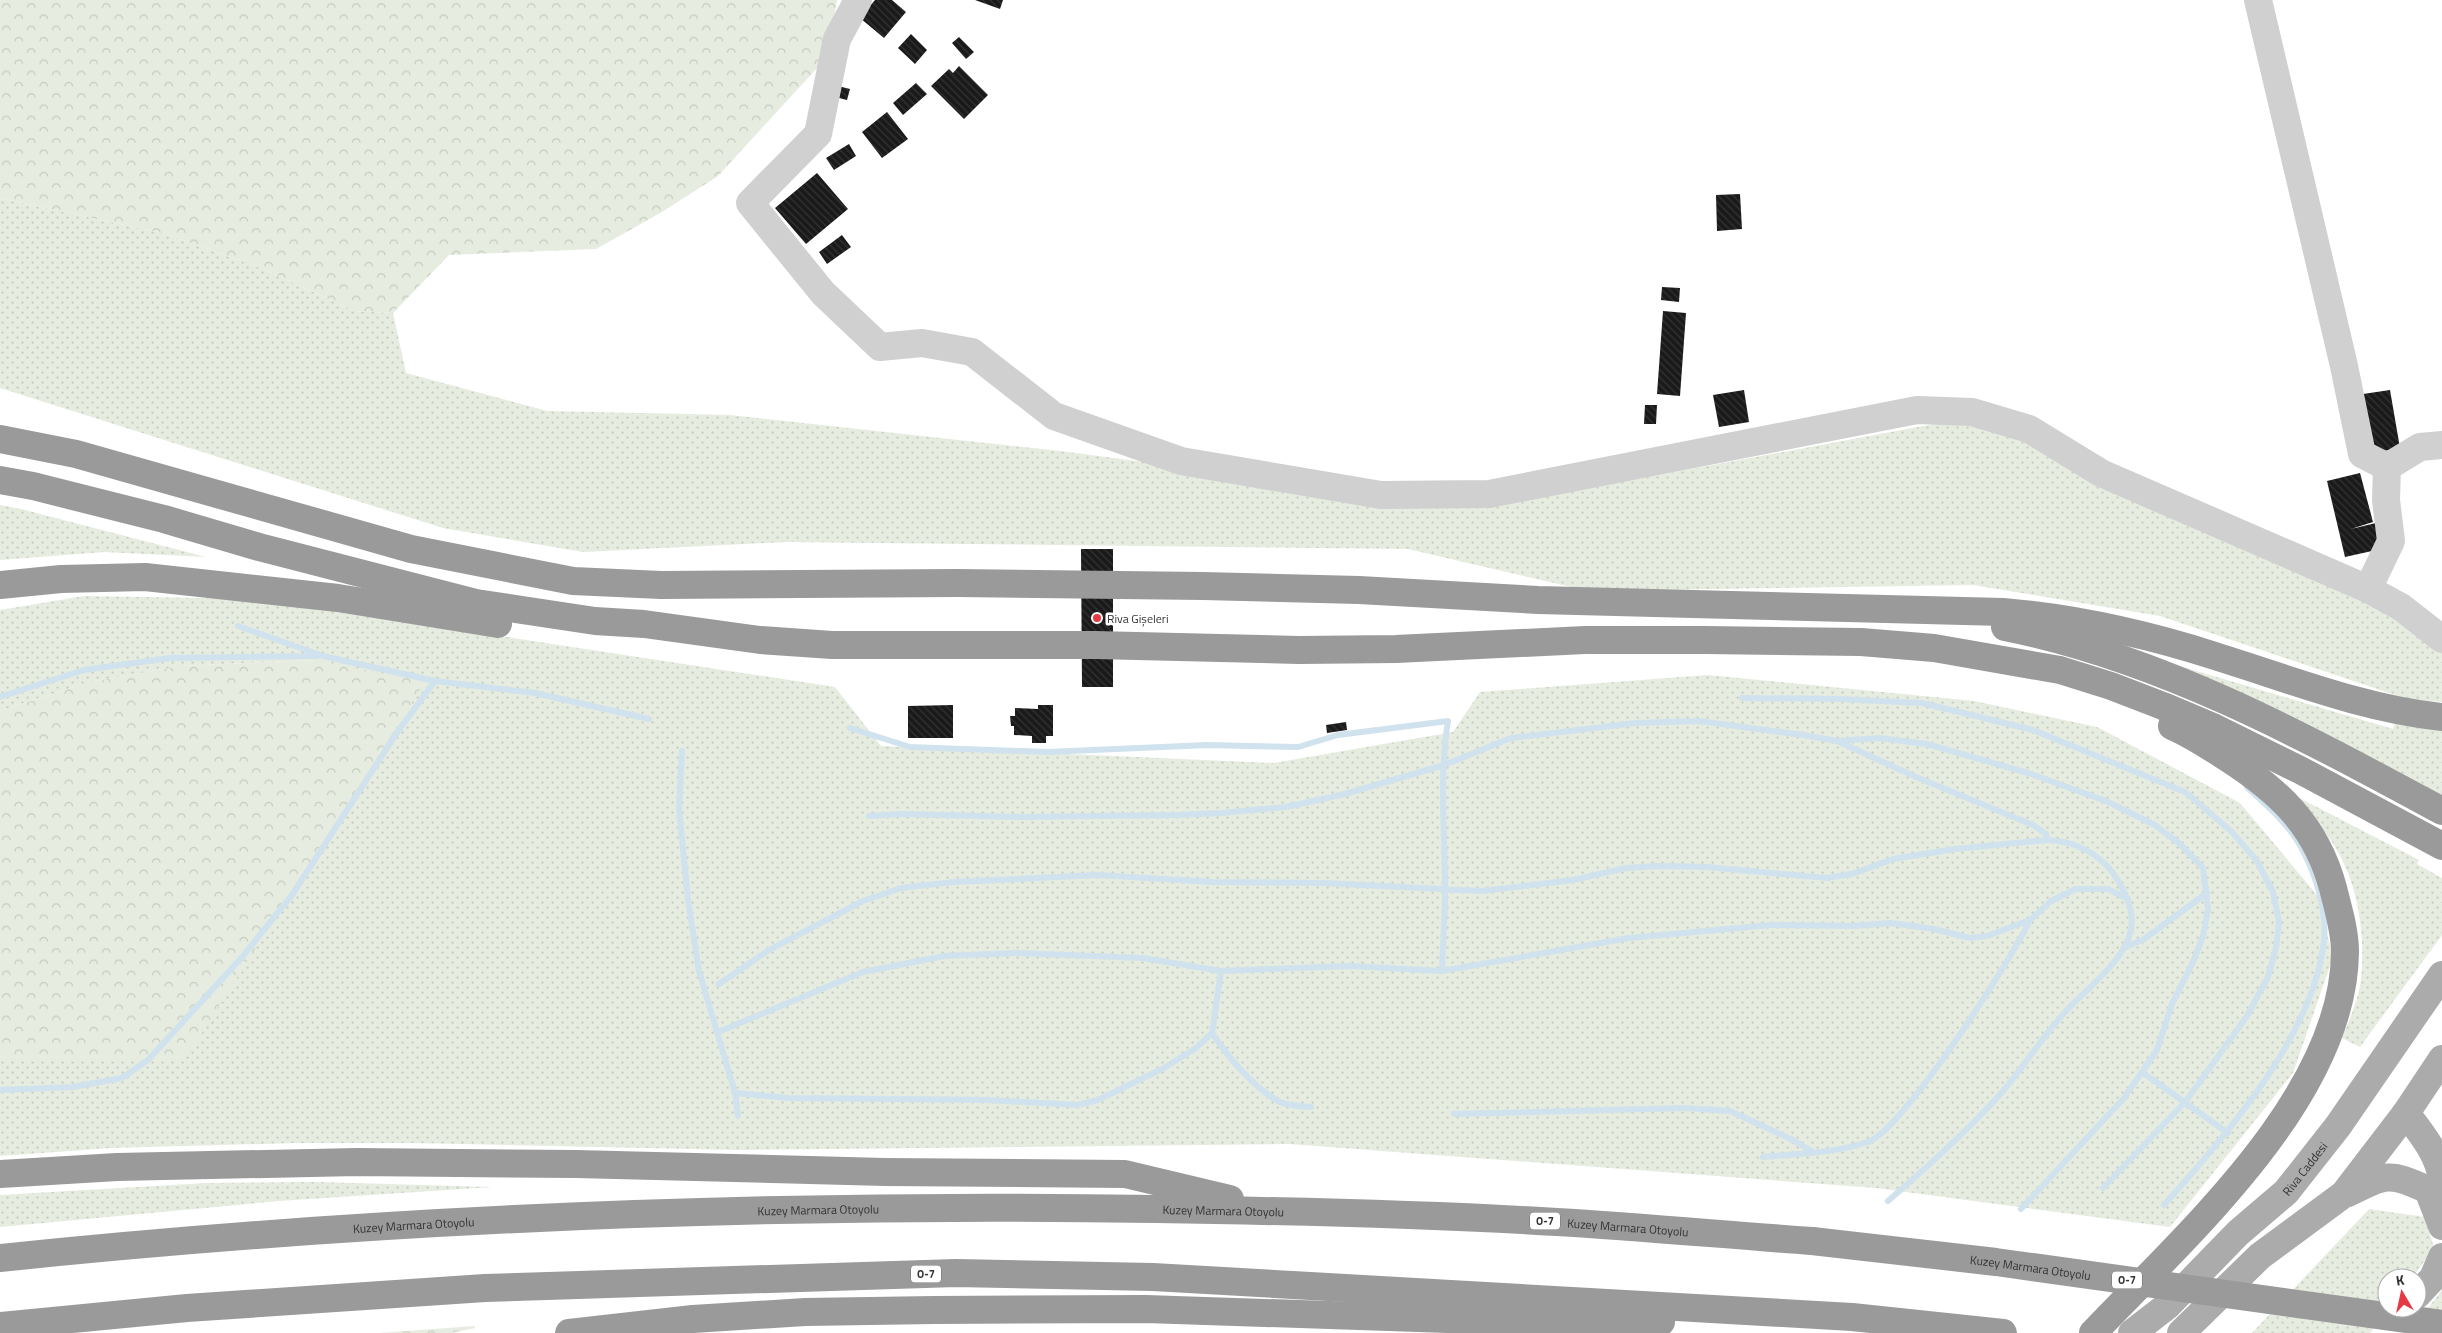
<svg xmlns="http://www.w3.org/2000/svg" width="2442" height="1333" font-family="'Titillium Web',sans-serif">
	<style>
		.grass { fill: url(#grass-dots) }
		.forest { fill: url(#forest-crowns) }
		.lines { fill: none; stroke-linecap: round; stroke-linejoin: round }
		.stream { stroke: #cfe2ee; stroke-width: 6 }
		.building { fill: url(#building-back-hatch) }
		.minor { stroke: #d0d0d0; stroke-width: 28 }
		.major { stroke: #ababab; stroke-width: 28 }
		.highway { stroke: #9a9a9a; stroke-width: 28 }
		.highway-bridge { stroke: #9a9a9a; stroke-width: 28 }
		.poi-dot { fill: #e63946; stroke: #fff; stroke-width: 2 }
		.labels { text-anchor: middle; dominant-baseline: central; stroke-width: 5; stroke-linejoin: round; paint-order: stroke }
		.shield { fill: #fff; stroke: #707070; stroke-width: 1 }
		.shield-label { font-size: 11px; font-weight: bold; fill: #333 }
		.poi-label { font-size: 12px; fill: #333; stroke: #fff; text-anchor: start }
		.street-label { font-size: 12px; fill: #333; stroke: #fff }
	</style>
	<defs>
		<pattern id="grass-dots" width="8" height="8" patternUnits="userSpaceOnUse" patternTransform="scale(1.25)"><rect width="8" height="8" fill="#e6ecdf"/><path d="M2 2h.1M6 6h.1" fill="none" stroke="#c6cbc0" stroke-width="1.8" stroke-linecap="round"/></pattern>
		<pattern id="forest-crowns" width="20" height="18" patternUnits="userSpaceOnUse" patternTransform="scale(1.25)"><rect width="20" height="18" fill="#e6ecdf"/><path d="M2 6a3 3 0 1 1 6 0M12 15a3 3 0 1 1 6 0" fill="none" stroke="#c6cbc0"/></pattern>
		<pattern id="building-back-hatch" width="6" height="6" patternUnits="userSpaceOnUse" patternTransform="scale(1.25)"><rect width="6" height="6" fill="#1a1a1a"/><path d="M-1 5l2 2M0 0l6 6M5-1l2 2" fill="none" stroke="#333"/></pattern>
	</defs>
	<rect width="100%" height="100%" fill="#fff"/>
	<!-- grass -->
	<path class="grass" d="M 0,198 L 166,234 L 261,268 L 355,311 L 393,313 L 406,373 L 547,411 L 730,415 L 1060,451 L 1486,507 L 1977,416 L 2442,635 L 2442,702 L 2407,699 L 2160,616 L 1973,585 L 1589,591 L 1408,549 L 785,542 L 583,552 L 443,528 L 0,388 Z
		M 0,505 L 21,509 L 206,557 L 104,552 L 0,560 Z
		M 84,596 L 258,599 L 835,687 L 881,746 L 1274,763 L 1453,732 L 1480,692 L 1708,675 L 1974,701 L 2097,727 L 2240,803 L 2317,895 L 2333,957 L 2293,1073 L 2170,1227 L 1876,1188 L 1289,1144 L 736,1150 L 412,1143 L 296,1143 L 111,1148 L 0,1156 L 0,1059 L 185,1059 L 315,660 L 179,666 L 87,683 L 0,711 L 0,610 Z
		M 2159,660 L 2393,729 L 2395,723 L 2442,731 L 2442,800 Z
		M 2280,788 L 2419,860 L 2417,864 L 2442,878 L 2442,935 L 2360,1047 L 2342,1038 C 2350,1019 2358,1000 2361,980 C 2366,931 2357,873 2326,834 C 2313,818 2295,803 2280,788 Z
		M 317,1182 L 492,1187 L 279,1201 L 0,1227 L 0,1195 L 207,1183 Z
		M 2369,1209 L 2425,1217 L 2434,1248 L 2412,1278 L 2387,1278 L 2387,1308 L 2389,1308 L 2370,1333 L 2252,1333 Z
		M 2442,1290 L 2442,1333 L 2409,1333 Z"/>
	<!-- forest -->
	<path class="forest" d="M 0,0 L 837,0 L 828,56 L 718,176 L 662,212 L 596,249 L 449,255 L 393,313 L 355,311 L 261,268 L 166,234 L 0,198 Z
		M 315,660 L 425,682 L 185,1059 L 0,1059 L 0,711 L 87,683 L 179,666 Z
		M 475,1326 L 475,1328 L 451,1333 L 380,1333 Z"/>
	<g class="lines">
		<!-- stream -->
		<path class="stream" d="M 238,626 L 323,656 L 435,681 L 535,693 L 649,719
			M 0,697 L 84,670 L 170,658 L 316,656
			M 1742,698 L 1839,699 L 1922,703 L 2033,730 L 2185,792 L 2231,831 L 2257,861 L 2273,892 L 2279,922 L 2276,948 L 2268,977 L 2247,1016 L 2186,1101 L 2103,1188
			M 850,728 L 910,747 L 1048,752 L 1207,745 L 1298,747 L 1338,735 L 1448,721 C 1439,776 1445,834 1445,890 C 1445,917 1443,944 1442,971
			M 1838,741 L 1879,738 L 1927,744 L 2028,773 L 2106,801 L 2155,825 L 2180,844 L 2203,868 L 2208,909 L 2203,936 L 2193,962 L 2172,1004 L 2157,1050 L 2124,1098 L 2021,1209
			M 682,751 L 679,808 L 688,900 L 699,971 L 735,1093 L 738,1116
			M 869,816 L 901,814 L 1023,817 L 1179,815 L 1221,813 L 1286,807 L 1345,794 L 1444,765 L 1511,738 L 1636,723 L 1699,721 L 1803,735 L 1837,741 L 1916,777 L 2033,825 L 2046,834 L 2048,840
			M 2124,948 L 2144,939 L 2207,893
			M 719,984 L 769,950 L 863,901 L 901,888 L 954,882 L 1098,875 L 1212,882 L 1323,883 L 1482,891 L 1573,880 L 1626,868 L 1659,866 L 1707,867 L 1827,878 L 1852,874 L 1893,859 L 1955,849 L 2048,840 C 2074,841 2098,853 2113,873 C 2124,889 2135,909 2131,929 C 2126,960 2086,989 2066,1011 C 2040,1039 2021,1072 1995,1100 C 1962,1136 1925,1169 1888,1201
			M 718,1032 L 863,972 L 944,956 L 1015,953 L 1143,958 L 1221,971 L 1349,966 L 1442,971 L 1629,938 L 1771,925 L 1853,926 L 1891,923 L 1934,929 L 1970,938 L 1987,936 L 2030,920 L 2051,901 L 2076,889 L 2108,889 L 2128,899
			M 1212,1033 C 1227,1056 1256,1090 1280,1102 C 1288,1106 1302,1106 1311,1107
			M 2142,1072 L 2228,1133
			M 0,1090 L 73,1087 L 122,1078 L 148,1060 L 243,956 L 292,895 L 398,731 L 435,681
			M 735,1093 L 788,1098 L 988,1100 L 1078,1105 L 1098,1100 L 1164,1068 L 1196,1048 L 1212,1033 L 1221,971
			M 1454,1114 L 1685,1108 L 1730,1111 L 1793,1140 L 1813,1152
			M 1763,1157 C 1797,1154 1835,1153 1868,1142 C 1904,1129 2011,960 2030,920
			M 2164,1205 C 2226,1136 2314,1035 2324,940 C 2327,910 2316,875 2302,849 C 2290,825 2267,806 2247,787"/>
	</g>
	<!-- building -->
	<path class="building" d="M 875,0 L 892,0 L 906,12 L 884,38 L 860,18 Z
		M 975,0 L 1003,0 L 1000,9 Z
		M 911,34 L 927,50 L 915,64 L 898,48 Z
		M 959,37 L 974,52 L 966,59 L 952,43 Z
		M 959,66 L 988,95 L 964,119 L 931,86 L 949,69 L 953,73 Z
		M 916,83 L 927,94 L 903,115 L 893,103 Z
		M 838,86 L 850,89 L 847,100 L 835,97 Z
		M 887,112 L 908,139 L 882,158 L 862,132 Z
		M 849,144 L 856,156 L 834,170 L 826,158 Z
		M 817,173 L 848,209 L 806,244 L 775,208 Z
		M 1740,194 L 1742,229 L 1717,231 L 1716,195 Z
		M 842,235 L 851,247 L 827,264 L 819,252 Z
		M 1662,287 L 1680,288 L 1679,302 L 1661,300 Z
		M 1663,311 L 1686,313 L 1680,396 L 1657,394 Z
		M 1744,390 L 1749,422 L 1719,427 L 1713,395 Z
		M 2390,390 L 2400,448 L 2373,453 L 2363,394 Z
		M 1645,405 L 1657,405 L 1656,424 L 1644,424 Z
		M 2360,473 L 2373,522 L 2351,529 L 2376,523 L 2381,549 L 2345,557 L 2327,481 Z
		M 1081,549 L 1113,549 L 1113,687 L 1082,687 Z
		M 953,705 L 953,738 L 908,738 L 908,706 Z
		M 1038,705 L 1053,705 L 1053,736 L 1046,736 L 1046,743 L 1032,743 L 1032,736 L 1014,735 L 1014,726 L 1011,726 L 1010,716 L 1015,716 L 1015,708 L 1038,709 Z
		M 1346,722 L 1347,730 L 1327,733 L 1326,725 Z"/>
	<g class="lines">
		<!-- minor -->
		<path class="minor" d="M 858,0 L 837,39 L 818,134 L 750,203 L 823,293 L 880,347 L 922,343 L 972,352 L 1054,416 L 1181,461 L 1381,495 L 1489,494 L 1917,410 L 1972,412 L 2029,429 L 2101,473 L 2368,589 L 2401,607 L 2442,639
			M 2258,0 L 2344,366 L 2362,454 L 2387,467 L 2386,500 L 2391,541 L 2368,589
			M 2387,467 L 2420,447 L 2442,445"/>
		<!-- major -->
		<g class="major">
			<path d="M 2406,1113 C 2421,1133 2439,1154 2442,1180"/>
			<path d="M 2348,1193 C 2386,1174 2389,1172 2428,1190 L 2442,1226"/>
			<path d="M 2417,1295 L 2433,1278 L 2442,1257"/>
			<path id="s1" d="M 2132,1333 L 2167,1306 L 2238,1233 L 2286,1192 L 2338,1126 L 2442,975"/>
			<path d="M 2181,1333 L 2260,1256 L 2344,1194 L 2406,1113 L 2442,1059"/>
		</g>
		<!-- highway -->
		<g class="highway">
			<path d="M 0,439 L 76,454 L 411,549 L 573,581 L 661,585 L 957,583 L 1203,586 L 1359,590 L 1538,600 L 2003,612 C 2075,618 2146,634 2215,656 C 2289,679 2364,709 2442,717"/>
			<path d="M 0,480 L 33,486 L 164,519 L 259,547 L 476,603 L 595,621 L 644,624 L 760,640 L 832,645 L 1095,645 L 1299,650 L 1396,649 L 1585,640 L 1705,640 L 1861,642 L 1934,648 L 2060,670 L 2111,686 L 2163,706 L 2215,728 L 2300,770 L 2442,846"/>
			<path d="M 0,585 L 61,579 L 145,577 L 338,598 L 498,624"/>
			<path d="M 2005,627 C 2161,658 2303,736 2442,811"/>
			<path d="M 0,1174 L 117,1167 L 357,1162 L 576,1164 L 885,1172 L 1125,1174 L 1230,1199"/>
			<path id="s2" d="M 0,1258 C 384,1218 770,1203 1156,1209 C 1290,1211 1424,1214 1557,1222 C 1642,1227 1727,1235 1812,1241"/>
			<path d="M 0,1326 L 187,1308 L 485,1288 L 956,1273 L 1153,1277 L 1852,1317 L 2003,1333"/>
			<path d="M 569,1333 L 693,1319 L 805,1312 L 934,1310 L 1146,1309 L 1598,1324 L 1661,1322"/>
			<path d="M 2093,1333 C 2186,1235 2344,1096 2345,952 C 2345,930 2338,909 2333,888 C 2316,825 2279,791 2226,757 C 2209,746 2191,734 2172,726"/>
		</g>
		<!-- highway-bridge -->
		<path class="highway-bridge" id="s3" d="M 1812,1241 L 1996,1262 L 2442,1324"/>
	</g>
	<!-- markers -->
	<circle class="poi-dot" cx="1097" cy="618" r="5"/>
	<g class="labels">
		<!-- shield labels -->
		<g class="shield">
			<rect x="1530" y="1212.5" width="30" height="17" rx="4"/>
			<rect x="911" y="1265.5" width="30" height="17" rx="4"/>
			<rect x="2112" y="1271.5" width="30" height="17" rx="4"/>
		</g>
		<g class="shield-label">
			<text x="1545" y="1221">O-7</text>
			<text x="926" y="1274">O-7</text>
			<text x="2127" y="1280">O-7</text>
		</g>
		<!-- poi labels -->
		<g class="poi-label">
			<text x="1107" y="618">Riva Gişeleri</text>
		</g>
		<!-- street labels -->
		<g class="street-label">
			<text stroke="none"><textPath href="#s1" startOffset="239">Riva Caddesi</textPath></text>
			<text stroke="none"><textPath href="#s2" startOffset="820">Kuzey Marmara Otoyolu</textPath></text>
			<text stroke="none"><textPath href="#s2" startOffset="1225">Kuzey Marmara Otoyolu</textPath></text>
			<text stroke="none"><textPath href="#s2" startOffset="415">Kuzey Marmara Otoyolu</textPath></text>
			<text stroke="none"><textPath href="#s2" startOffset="1630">Kuzey Marmara Otoyolu</textPath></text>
			<text stroke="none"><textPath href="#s3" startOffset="220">Kuzey Marmara Otoyolu</textPath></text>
		</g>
	</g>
	<!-- north arrow -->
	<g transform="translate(2402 1293) rotate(351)"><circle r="24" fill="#ffffff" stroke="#adadad"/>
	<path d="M0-4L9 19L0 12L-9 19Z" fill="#e63946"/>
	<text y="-8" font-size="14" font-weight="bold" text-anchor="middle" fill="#333333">K</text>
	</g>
</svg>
